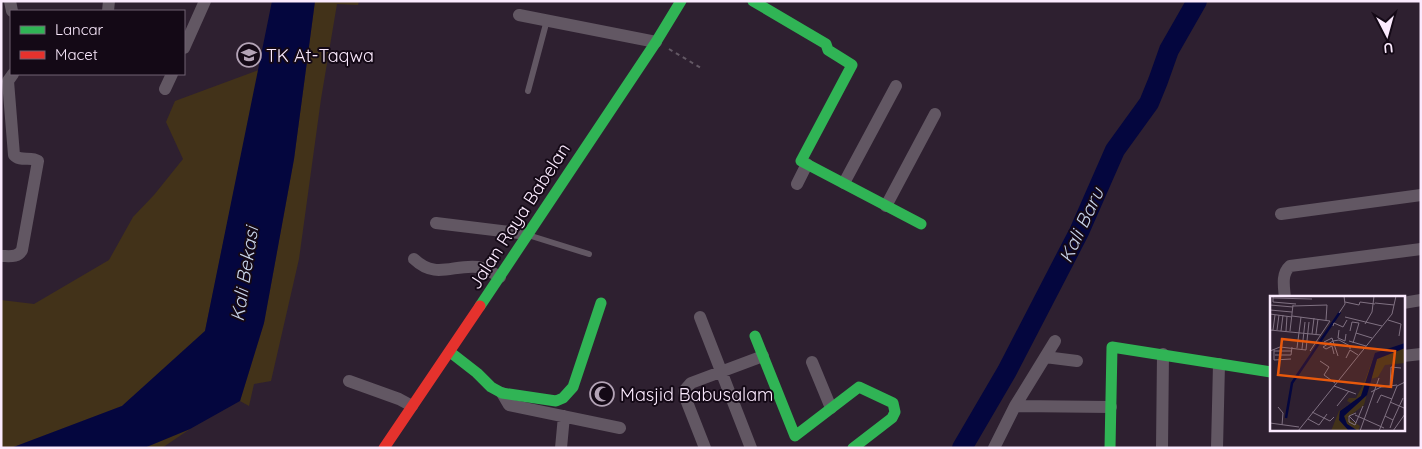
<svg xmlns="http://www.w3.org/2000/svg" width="1422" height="449" font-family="Quicksand,sans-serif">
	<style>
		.green { fill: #423219 }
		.water { fill: #04063e }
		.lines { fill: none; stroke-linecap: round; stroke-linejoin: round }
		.river { stroke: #04063e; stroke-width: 20 }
		.path { stroke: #635864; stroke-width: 2; stroke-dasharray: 4 4; stroke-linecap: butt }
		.lane { stroke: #625763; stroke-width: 6 }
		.street { stroke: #625763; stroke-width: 12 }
		.fast { stroke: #30b455; stroke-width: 11 }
		.jam { stroke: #e5322d; stroke-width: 11 }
		.labels { text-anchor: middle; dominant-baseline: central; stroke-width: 4; stroke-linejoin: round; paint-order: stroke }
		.poi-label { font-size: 18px; fill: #fbeafe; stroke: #140916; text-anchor: start }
		.street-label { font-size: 18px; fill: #fbeafe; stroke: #140916 }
		.water-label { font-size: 19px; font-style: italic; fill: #c8d4ea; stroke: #140916 }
		.inset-river { fill: none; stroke: #04063e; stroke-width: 2.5 }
		.inset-road { fill: none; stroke: #807182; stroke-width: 1 }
		.view { fill: #e8590c; fill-opacity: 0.15; stroke: #e8590c; stroke-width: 2.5 }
		.inset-edge { fill: none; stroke: #fbeafe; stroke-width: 2.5 }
	</style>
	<rect width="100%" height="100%" fill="#2e2030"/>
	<!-- green -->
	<path class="green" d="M 315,1 L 359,1 L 358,5 L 337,4 L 321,99 L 299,259 L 271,381 L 254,384 L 249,406 L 240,401 L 264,323 L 294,159 Z
		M 259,70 L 205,331 L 122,406 L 11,448 L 1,448 L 1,300 L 34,304 L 109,260 L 133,217 L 154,195 L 183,159 L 166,122 L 175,101 Z
		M 190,429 L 162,448 L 144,448 Z"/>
	<!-- water -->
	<path class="water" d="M 272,1 L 315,1 L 294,159 L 264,323 L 240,401 L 190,429 L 144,448 L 11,448 L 122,406 L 205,331 Z"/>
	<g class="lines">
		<!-- river -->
		<path class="river" d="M 962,448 L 1007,371 L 1079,232 L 1115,150 L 1149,103 L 1158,81 L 1169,50 L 1197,1"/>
		<!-- path -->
		<path class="path" d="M 669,49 L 701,68"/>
		<!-- lane -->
		<path class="lane" d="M 528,91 L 547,20
			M 528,235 L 589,254"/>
		<!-- street -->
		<path class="street" d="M 10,1 L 12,11
			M 108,11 L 109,1
			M 519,15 L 656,42
			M 184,48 L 205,1
			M 165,89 L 172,74
			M 844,183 L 896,86
			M 797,184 L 807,164
			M 886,206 L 935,114
			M 1281,214 L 1421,195
			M 436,223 L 527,234
			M 1,256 C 9,256 18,258 22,250 L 38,161 C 31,156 20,162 14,155 L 8,81 L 13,74
			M 414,259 C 436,280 453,264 478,267 C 486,268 493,273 500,277
			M 1285,298 C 1284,287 1281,274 1290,266 L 1421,249
			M 1403,303 L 1421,300
			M 700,317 L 751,448
			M 1403,356 L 1421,354
			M 1045,357 L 1077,361
			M 812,362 L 831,408
			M 349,381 L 399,399 L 412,406
			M 502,393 L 509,405 L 620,428
			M 1015,406 L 1111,407
			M 561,448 L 564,416
			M 705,448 L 685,397 L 684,391 L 691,383 L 763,356
			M 994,448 L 1015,406 L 1055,341
			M 1162,448 L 1163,354
			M 1217,448 L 1219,364"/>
		<!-- fast -->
		<path class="fast" d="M 753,1 L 826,44 L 828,50 L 852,65 L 801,161 L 921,224
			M 480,306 L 656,42 L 681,1
			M 755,336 L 795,436 L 859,387 L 893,403 L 895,412 L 892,418 L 853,448
			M 450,352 L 477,373 L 491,387 L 502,393 L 556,401 L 563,398 L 573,387 L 601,303
			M 1110,448 L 1112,347 L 1271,372"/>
		<!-- jam -->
		<path class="jam" d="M 384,448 L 480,306"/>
	</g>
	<!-- icons -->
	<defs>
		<g id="school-ring" transform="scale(1.25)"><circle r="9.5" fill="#140916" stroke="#b3a3b6" stroke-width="1.5"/><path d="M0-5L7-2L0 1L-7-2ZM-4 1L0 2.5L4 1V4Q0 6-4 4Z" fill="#b3a3b6"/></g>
		<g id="mosque-ring" transform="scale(1.25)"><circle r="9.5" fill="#140916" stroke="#b3a3b6" stroke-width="1.5"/><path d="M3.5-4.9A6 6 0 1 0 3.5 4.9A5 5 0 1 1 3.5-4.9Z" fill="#b3a3b6"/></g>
	</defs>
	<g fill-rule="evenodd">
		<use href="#school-ring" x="249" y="55"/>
		<use href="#mosque-ring" x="602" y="394"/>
	</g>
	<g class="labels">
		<!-- poi labels -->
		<g class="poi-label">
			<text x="266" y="55">TK At-Taqwa</text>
			<text x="620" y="394">Masjid Babusalam</text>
		</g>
		<!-- street labels -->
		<g class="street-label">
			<text transform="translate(519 216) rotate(-57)">Jalan Raya Babelan</text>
		</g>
		<!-- water labels -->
		<g class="water-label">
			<text transform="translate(1081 225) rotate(-65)">Kali Baru</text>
			<text transform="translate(244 274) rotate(-81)">Kali Bekasi</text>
		</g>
	</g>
	<!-- overview -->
	<g transform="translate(1270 296)">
		<rect width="135" height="135" fill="#2e2030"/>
		<path d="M 135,52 L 135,67 L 115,69 L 108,81 L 101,83 L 107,63 ZM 105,57 L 91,100 L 70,115 L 69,120 L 79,135 L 61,135 L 69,115 L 81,107 L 77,105 L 79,102 L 86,102 L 94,87 ZM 99,90 L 94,109 L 77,122 L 90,130 L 88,135 L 77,128 L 74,120 L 97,99 Z" fill="#423219"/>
		<path d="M 135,47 L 135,52 L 107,63 L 97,99 L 74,120 L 77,128 L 88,135 L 78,134 L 69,124 L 70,115 L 91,100 L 105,57 Z" fill="#04063e"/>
		<path class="inset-river" d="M 16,122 L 22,87 L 70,16"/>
		<path class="inset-road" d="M 3,0 L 3,6 L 26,8M 3,2 L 42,3M 75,6 L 89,9 L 90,6 L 105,8M 105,7 L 124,9M 0,9 L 23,11M 23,10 L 57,9 L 56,24M 0,14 L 22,16M 69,17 L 75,8 L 74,0M 0,18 L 22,21M 22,20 L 60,25 L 40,55M 75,21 L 112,30M 118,24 L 131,28 L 129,40M 95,28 L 102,16 L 104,0M 63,30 L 64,27 L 73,31 L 77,24M 0,34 L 51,39M 3,34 L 5,19M 7,34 L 9,19M 69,34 L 68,42 L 75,45 L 76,38M 11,35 L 13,19M 16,35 L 17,20M 20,35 L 23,9M 80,35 L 82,26 L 89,27 L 83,47M 86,37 L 102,42M 42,38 L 44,22M 46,38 L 48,23M 79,45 L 96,50M 54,46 L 62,42 L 68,60M 27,52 L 31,21M 4,53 L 4,64 L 21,63M 32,53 L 35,26M 0,55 L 10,51 L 36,54 L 39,26M 4,55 L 22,55M 64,58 L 62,50 L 56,53 L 53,51 L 63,45 L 69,44 L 80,50 L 80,53M 5,59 L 21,59 L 22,51M 76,62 L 80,54 L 88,59M 50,65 L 59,71 L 54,79 L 65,87M 64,90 L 86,98M 120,92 L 121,71 L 131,72M 101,96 L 111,91 L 127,89M 120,106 L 134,112M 107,107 L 111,99 L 122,103M 67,110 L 79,95M 8,111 L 13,117 L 12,129M 42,116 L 60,125 L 64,121M 86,117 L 79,120 L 86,127M 85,119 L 114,132M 79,120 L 79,126 L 85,129 L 93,110M 115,120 L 123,124 L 120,132M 38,123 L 49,129 L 57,118M 123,124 L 133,102M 0,127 L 29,131M 28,135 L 122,18 L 126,0M 90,135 L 109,82M 109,135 L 127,90 L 135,86M 123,135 L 135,118"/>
		<path class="view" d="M 12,43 L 125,55 L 121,91 L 8,79 Z"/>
		<rect width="135" height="135" class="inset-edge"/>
	</g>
	<!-- border -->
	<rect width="1422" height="449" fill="none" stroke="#fbeafe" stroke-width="5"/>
	<!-- legend -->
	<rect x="10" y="10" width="175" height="65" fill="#140916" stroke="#706373"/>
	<rect x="20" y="26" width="25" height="8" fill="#30b455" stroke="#706373"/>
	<text x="55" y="35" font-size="15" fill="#fbeafe">Lancar</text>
	<rect x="20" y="51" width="25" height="8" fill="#e5322d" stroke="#706373"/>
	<text x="55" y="60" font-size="15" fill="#fbeafe">Macet</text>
	<!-- north arrow -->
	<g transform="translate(1387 35) rotate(174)" stroke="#140916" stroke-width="4" paint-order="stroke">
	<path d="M0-4L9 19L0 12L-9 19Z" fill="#fbeafe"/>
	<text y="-8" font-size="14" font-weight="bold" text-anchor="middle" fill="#fbeafe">U</text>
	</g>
</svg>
